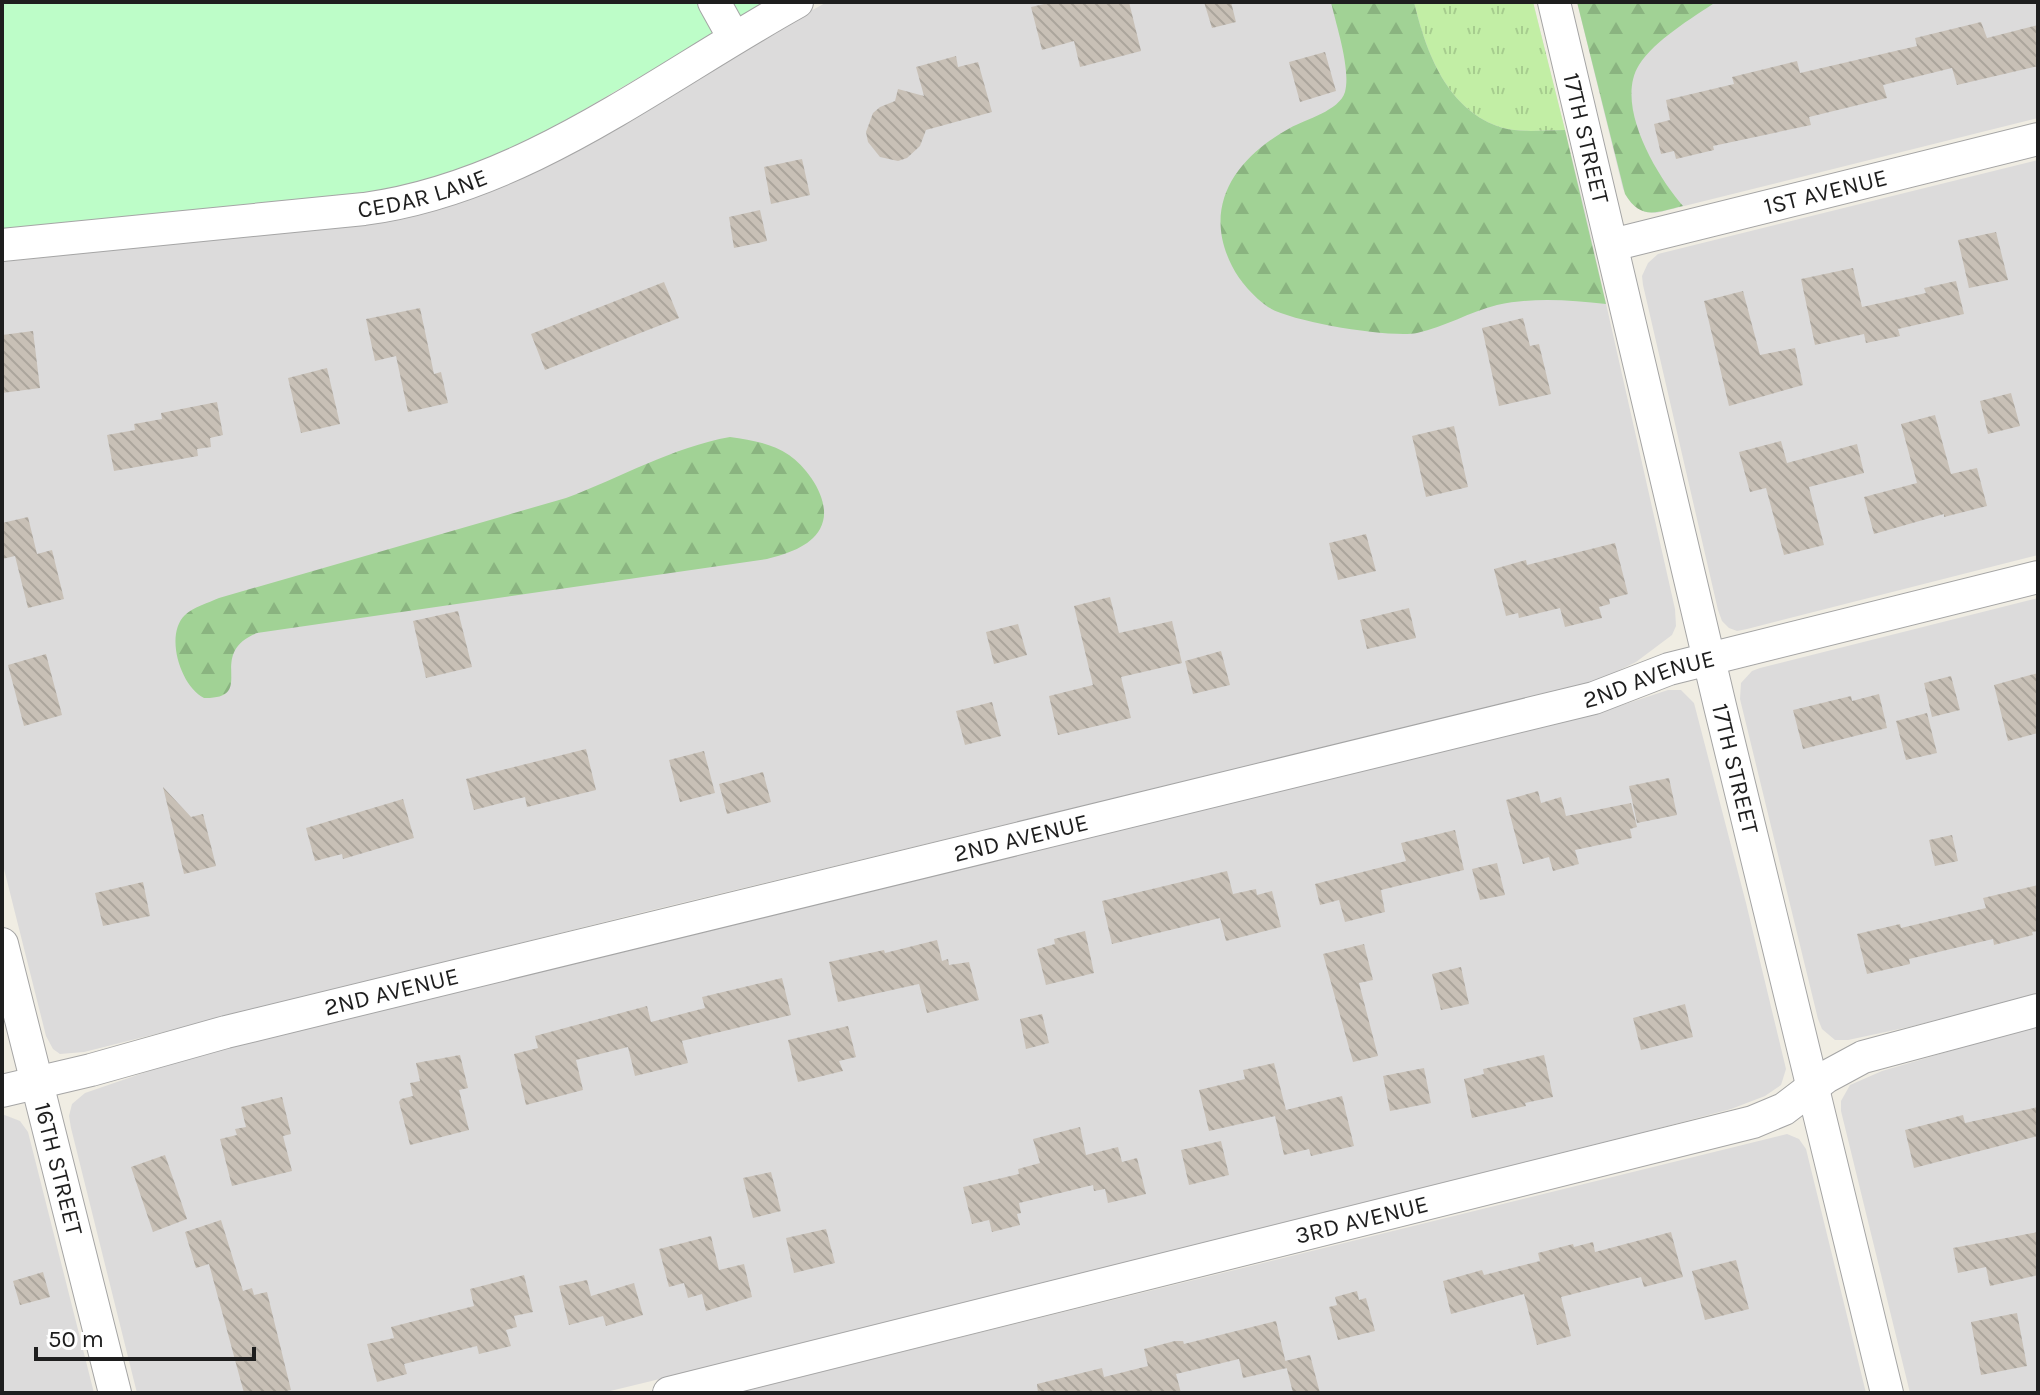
<svg xmlns="http://www.w3.org/2000/svg" width="2040" height="1395" font-family="Karla,sans-serif">
	<style>
		.residential { fill: #dcdbdb }
		.grass { fill: url(#grass-tufts) }
		.forest { fill: url(#forest-firs) }
		.park { fill: #bdfdc8 }
		.building { fill: url(#building-back-hatch) }
		.lines { fill: none; stroke-linecap: round; stroke-linejoin: round }
		.minor-casing { stroke: #a5a5a5; stroke-width: 34 }
		.minor { stroke: #fff; stroke-width: 32 }
		.labels { text-anchor: middle; dominant-baseline: central; stroke-width: 6; stroke-linejoin: round; paint-order: stroke }
		.street-label { font-size: 24px; fill: #1e1e1e; stroke: #fff }
	</style>
	<defs>
		<pattern id="grass-tufts" width="24" height="20" patternUnits="userSpaceOnUse" patternTransform="scale(2)"><rect width="24" height="20" fill="#c2eea5"/><path d="M3 7l-1-3M5 7V3M7 7l1-3M15 17l-1-3M17 17v-4M19 17l1-3" fill="none" stroke="#a6cc8e"/></pattern>
		<pattern id="forest-firs" width="22" height="20" patternUnits="userSpaceOnUse" patternTransform="scale(2)"><rect width="22" height="20" fill="#a1d295"/><path d="M5 1l3.5 6h-7zM16 11l3.5 6h-7z" fill="#8ab480"/></pattern>
		<pattern id="building-back-hatch" width="6" height="6" patternUnits="userSpaceOnUse" patternTransform="scale(2)"><rect width="6" height="6" fill="#c8c0b6"/><path d="M-1 5l2 2M0 0l6 6M5-1l2 2" fill="none" stroke="#aba59c"/></pattern>
	</defs>
	<rect width="100%" height="100%" fill="#f0ede3"/>
	<!-- residential -->
	<path class="residential" d="M 827,2 L 1533,2 L 1586,215 L 1675,609 L 1676,626 L 1672,635 L 1636,662 L 1593,683 L 644,912 L 84,1052 L 60,1054 L 53,1049 L 46,1036 L 2,861 L 2,262 L 368,223 L 453,204 L 481,194 Z
		M 1577,2 L 2038,2 L 2038,118 L 1656,213 L 1645,212 L 1631,203 L 1623,189 Z
		M 2038,160 L 2038,555 L 1747,629 L 1737,631 L 1729,628 L 1722,621 L 1718,610 L 1643,285 L 1642,276 L 1648,263 L 1658,254 Z
		M 2038,598 L 2038,994 L 1909,1027 L 1848,1040 L 1835,1040 L 1822,1029 L 1818,1019 L 1740,699 L 1741,683 L 1752,671 L 1760,668 Z
		M 1668,690 L 1681,690 L 1694,703 L 1746,903 L 1786,1069 L 1781,1085 L 1765,1096 L 1731,1109 L 1615,1140 L 833,1337 L 602,1393 L 137,1393 L 71,1128 L 69,1116 L 72,1104 L 85,1093 L 207,1051 L 1604,711 Z
		M 2038,1025 L 2038,1393 L 1910,1393 L 1841,1111 L 1841,1101 L 1850,1085 L 1882,1071 Z
		M 2,1114 L 20,1121 L 28,1132 L 94,1393 L 2,1393 Z
		M 1787,1134 L 1799,1139 L 1806,1149 L 1866,1393 L 735,1393 Z"/>
	<!-- grass -->
	<path class="grass" d="M 1414,2 L 1533,2 L 1565,130 C 1545,130 1522,133 1503,128 C 1447,111 1426,52 1414,2 Z"/>
	<!-- forest -->
	<path class="forest" d="M 1331,2 L 1414,2 C 1426,52 1447,111 1503,128 C 1522,133 1545,130 1565,130 L 1606,304 C 1570,300 1533,297 1497,305 C 1469,312 1445,327 1417,333 C 1390,338 1291,322 1268,307 C 1254,297 1240,282 1232,266 C 1201,205 1237,157 1290,128 C 1306,119 1339,111 1345,92 C 1351,69 1336,25 1331,2 Z
		M 1577,2 L 1716,2 C 1692,18 1655,40 1639,65 C 1614,105 1657,176 1683,206 C 1657,212 1641,221 1625,194 Z
		M 730,437 C 751,440 771,443 789,455 C 809,469 834,504 820,529 C 810,547 786,554 767,559 L 257,633 C 204,654 259,699 204,698 C 181,687 164,635 185,615 C 193,607 208,603 219,598 L 566,498 C 620,478 673,447 730,437 Z"/>
	<!-- park -->
	<path class="park" d="M 2,2 L 768,2 L 544,133 L 448,176 L 378,193 L 2,230 Z"/>
	<!-- building -->
	<path class="building" d="M 1053,2 L 1129,2 L 1141,51 L 1080,67 L 1074,41 L 1042,50 L 1031,7 Z
		M 1204,2 L 1231,2 L 1236,22 L 1212,28 Z
		M 1981,22 L 1987,38 L 2038,25 L 2038,66 L 1957,85 L 1952,68 L 1883,85 L 1887,98 L 1809,117 L 1811,125 L 1713,146 L 1714,150 L 1676,159 L 1674,151 L 1661,154 L 1654,124 L 1670,120 L 1666,100 L 1734,84 L 1732,77 L 1797,61 L 1800,73 L 1917,46 L 1915,38 Z
		M 1325,52 L 1336,91 L 1300,102 L 1289,62 Z
		M 956,56 L 958,67 L 978,62 L 992,112 L 926,130 L 920,146 L 907,158 L 898,161 L 880,157 L 868,142 L 866,132 L 873,113 L 880,107 L 895,101 L 898,89 L 924,96 L 916,67 Z
		M 802,159 L 810,195 L 771,204 L 764,167 Z
		M 760,210 L 767,241 L 734,248 L 729,217 Z
		M 1996,232 L 2008,280 L 1969,288 L 1958,240 Z
		M 1853,268 L 1862,307 L 1926,293 L 1924,288 L 1956,281 L 1964,314 L 1898,329 L 1900,336 L 1866,343 L 1864,334 L 1815,345 L 1801,279 Z
		M 664,282 L 679,318 L 545,370 L 531,334 Z
		M 1743,291 L 1760,355 L 1795,348 L 1803,385 L 1729,406 L 1704,301 Z
		M 420,308 L 434,374 L 441,372 L 448,403 L 408,412 L 396,356 L 375,361 L 366,319 Z
		M 1523,318 L 1530,346 L 1539,344 L 1551,394 L 1499,406 L 1482,328 Z
		M 33,331 L 40,388 L 2,393 L 2,335 Z
		M 327,368 L 340,424 L 301,433 L 288,378 Z
		M 2011,393 L 2020,426 L 1988,434 L 1980,401 Z
		M 217,402 L 223,435 L 210,438 L 211,447 L 197,449 L 198,456 L 114,471 L 107,435 L 135,430 L 134,424 L 162,419 L 161,413 Z
		M 1935,415 L 1951,474 L 1977,468 L 1987,506 L 1944,517 L 1944,514 L 1874,534 L 1864,497 L 1917,483 L 1901,424 Z
		M 1454,426 L 1468,487 L 1426,497 L 1412,436 Z
		M 1781,441 L 1787,463 L 1857,444 L 1864,473 L 1809,487 L 1824,545 L 1784,555 L 1766,488 L 1750,492 L 1739,452 Z
		M 28,517 L 37,554 L 52,550 L 64,599 L 28,608 L 15,556 L 2,559 L 2,523 Z
		M 1366,534 L 1376,571 L 1338,580 L 1329,543 Z
		M 1615,543 L 1628,594 L 1609,599 L 1610,604 L 1599,607 L 1602,618 L 1565,627 L 1560,608 L 1519,618 L 1518,613 L 1506,616 L 1494,569 L 1526,560 L 1527,565 Z
		M 1110,597 L 1119,633 L 1172,621 L 1182,663 L 1121,677 L 1131,718 L 1058,735 L 1049,696 L 1093,685 L 1074,606 Z
		M 1409,608 L 1416,638 L 1367,649 L 1360,620 Z
		M 458,611 L 472,667 L 426,678 L 413,621 Z
		M 1018,624 L 1027,655 L 994,664 L 986,632 Z
		M 1221,651 L 1230,685 L 1193,694 L 1185,661 Z
		M 46,654 L 62,715 L 24,726 L 8,665 Z
		M 2038,673 L 2038,733 L 2008,741 L 1994,685 Z
		M 1951,676 L 1960,710 L 1932,717 L 1924,683 Z
		M 1879,694 L 1887,728 L 1803,749 L 1793,710 L 1851,696 L 1852,701 Z
		M 992,702 L 1001,736 L 965,745 L 956,711 Z
		M 1927,713 L 1937,753 L 1906,760 L 1896,721 Z
		M 586,749 L 596,790 L 527,807 L 525,797 L 474,810 L 466,779 Z
		M 704,751 L 715,793 L 680,802 L 669,760 Z
		M 763,772 L 771,802 L 727,814 L 719,784 Z
		M 1669,778 L 1677,815 L 1637,823 L 1629,786 Z
		M 163,787 L 191,817 L 203,814 L 216,866 L 184,874 Z
		M 1538,791 L 1541,803 L 1561,797 L 1566,816 L 1631,803 L 1637,827 L 1630,829 L 1632,838 L 1575,850 L 1579,864 L 1553,871 L 1549,857 L 1523,864 L 1506,800 Z
		M 403,799 L 414,838 L 343,859 L 342,854 L 315,861 L 306,828 Z
		M 1455,830 L 1464,870 L 1381,890 L 1385,912 L 1345,922 L 1339,900 L 1320,905 L 1315,884 L 1406,861 L 1401,843 Z
		M 1952,835 L 1958,861 L 1935,866 L 1929,840 Z
		M 1497,863 L 1505,895 L 1480,900 L 1472,869 Z
		M 1227,871 L 1233,894 L 1256,889 L 1257,895 L 1272,891 L 1281,927 L 1226,941 L 1220,918 L 1112,944 L 1102,901 Z
		M 143,882 L 150,916 L 103,926 L 95,893 Z
		M 2038,885 L 2038,931 L 2032,932 L 2033,935 L 1994,945 L 1993,939 L 1909,959 L 1910,964 L 1867,974 L 1857,934 L 1900,924 L 1901,928 L 1986,908 L 1983,898 Z
		M 1085,931 L 1094,973 L 1046,985 L 1037,949 L 1055,944 L 1054,939 Z
		M 937,940 L 942,961 L 948,959 L 949,965 L 969,962 L 979,1000 L 927,1013 L 919,984 L 838,1002 L 829,962 L 884,950 L 885,953 Z
		M 1364,944 L 1373,980 L 1359,983 L 1378,1056 L 1353,1062 L 1323,954 Z
		M 1461,967 L 1469,1004 L 1441,1010 L 1432,974 Z
		M 782,978 L 791,1015 L 682,1041 L 688,1063 L 635,1076 L 628,1047 L 576,1060 L 583,1090 L 526,1105 L 514,1054 L 538,1048 L 535,1036 L 647,1006 L 651,1022 L 705,1008 L 702,997 Z
		M 1685,1004 L 1693,1037 L 1641,1050 L 1633,1018 Z
		M 1042,1014 L 1049,1043 L 1026,1049 L 1020,1019 Z
		M 848,1026 L 856,1057 L 839,1061 L 843,1071 L 798,1082 L 788,1040 Z
		M 460,1055 L 468,1088 L 459,1090 L 469,1130 L 410,1145 L 399,1102 L 401,1099 L 413,1096 L 410,1083 L 420,1081 L 416,1063 Z
		M 1544,1055 L 1553,1097 L 1525,1103 L 1526,1106 L 1472,1118 L 1464,1079 L 1484,1074 L 1483,1069 Z
		M 1274,1063 L 1286,1110 L 1342,1096 L 1354,1146 L 1311,1156 L 1309,1149 L 1284,1155 L 1275,1116 L 1209,1131 L 1199,1090 L 1245,1079 L 1243,1070 Z
		M 1424,1068 L 1431,1103 L 1390,1111 L 1383,1076 Z
		M 282,1097 L 291,1134 L 283,1136 L 292,1171 L 232,1186 L 220,1139 L 237,1135 L 235,1129 L 246,1127 L 241,1107 Z
		M 2038,1107 L 2038,1136 L 1914,1168 L 1905,1130 L 1963,1115 L 1965,1123 Z
		M 1080,1127 L 1086,1155 L 1118,1147 L 1122,1162 L 1137,1158 L 1146,1194 L 1108,1203 L 1105,1189 L 1094,1191 L 1093,1185 L 1019,1203 L 1021,1213 L 1017,1214 L 1020,1225 L 992,1232 L 989,1220 L 972,1224 L 963,1187 L 1019,1174 L 1018,1169 L 1040,1163 L 1033,1139 Z
		M 1221,1141 L 1229,1175 L 1189,1185 L 1181,1150 Z
		M 165,1155 L 187,1219 L 153,1232 L 131,1167 Z
		M 771,1172 L 781,1211 L 753,1218 L 743,1178 Z
		M 221,1220 L 243,1291 L 252,1288 L 254,1295 L 267,1292 L 291,1390 L 278,1393 L 244,1393 L 209,1264 L 196,1268 L 185,1232 Z
		M 826,1229 L 835,1263 L 794,1273 L 786,1238 Z
		M 1671,1232 L 1683,1277 L 1644,1287 L 1641,1277 L 1561,1297 L 1571,1336 L 1537,1345 L 1524,1294 L 1451,1314 L 1443,1281 L 1482,1270 L 1484,1275 L 1540,1261 L 1538,1253 L 1573,1244 L 1574,1247 L 1593,1242 L 1595,1252 Z
		M 2038,1232 L 2038,1275 L 1990,1286 L 1986,1267 L 1958,1273 L 1953,1248 Z
		M 711,1236 L 719,1270 L 744,1264 L 752,1297 L 706,1311 L 702,1294 L 688,1298 L 684,1283 L 669,1287 L 659,1249 Z
		M 1736,1260 L 1749,1309 L 1705,1320 L 1692,1271 Z
		M 43,1272 L 50,1297 L 20,1305 L 13,1281 Z
		M 524,1275 L 533,1312 L 514,1316 L 517,1327 L 506,1330 L 511,1346 L 479,1354 L 477,1346 L 404,1364 L 407,1374 L 377,1382 L 367,1344 L 394,1338 L 391,1327 L 474,1306 L 470,1289 Z
		M 587,1280 L 591,1296 L 634,1283 L 643,1315 L 606,1326 L 603,1316 L 569,1325 L 559,1286 Z
		M 1357,1291 L 1359,1300 L 1366,1298 L 1375,1331 L 1338,1340 L 1329,1307 L 1337,1305 L 1335,1297 Z
		M 2017,1313 L 2027,1366 L 1981,1375 L 1971,1322 Z
		M 1276,1321 L 1287,1368 L 1243,1378 L 1239,1359 L 1176,1374 L 1181,1393 L 1038,1393 L 1037,1384 L 1102,1368 L 1104,1377 L 1148,1366 L 1144,1349 L 1175,1341 L 1183,1341 L 1184,1344 Z
		M 1310,1355 L 1320,1393 L 1293,1393 L 1285,1361 Z"/>
	<g class="lines">
		<!-- minor casing -->
		<g class="minor-casing">
			<g id="minor">
				<path d="M 714,2 L 734,38"/>
				<path id="s1" d="M 1554,2 L 1720,706 L 1887,1393"/>
				<path id="s2" d="M 2,245 L 364,209 C 526,187 658,79 797,2"/>
				<path id="s3" d="M 1612,245 L 2038,139"/>
				<path id="s4" d="M 2,944 L 115,1393"/>
				<path id="s5" d="M 2,1091 L 91,1070 L 226,1032 L 1594,698 L 1669,669 L 2038,577"/>
				<path id="s6" d="M 669,1393 L 1753,1122 L 1784,1109 L 1826,1077 L 1863,1057 L 2038,1010"/>
			</g>
		</g>
		<!-- minor -->
		<use href="#minor" class="minor"/>
	</g>
	<g class="labels">
		<!-- street labels -->
		<g class="street-label">
			<text stroke="none"><textPath href="#s1" startOffset="140">17TH STREET</textPath></text>
			<text stroke="none"><textPath href="#s2" startOffset="424">CEDAR LANE</textPath></text>
			<text stroke="none"><textPath href="#s3" startOffset="220">1ST AVENUE</textPath></text>
			<text stroke="none"><textPath href="#s5" startOffset="1698">2ND AVENUE</textPath></text>
			<text stroke="none"><textPath href="#s1" startOffset="788">17TH STREET</textPath></text>
			<text stroke="none"><textPath href="#s5" startOffset="1050">2ND AVENUE</textPath></text>
			<text stroke="none"><textPath href="#s5" startOffset="402">2ND AVENUE</textPath></text>
			<text stroke="none"><textPath href="#s4" startOffset="232">16TH STREET</textPath></text>
			<text stroke="none"><textPath href="#s6" startOffset="714">3RD AVENUE</textPath></text>
		</g>
	</g>
	<!-- border -->
	<rect width="2040" height="1395" fill="none" stroke="#1e1e1e" stroke-width="8"/>
	<!-- scale -->
	<path d="M36 1347v12h218v-12" fill="none" stroke="#1e1e1e" stroke-width="4"/>
	<text x="48" y="1347" font-size="24" fill="#1e1e1e" stroke="#ffffff" stroke-width="6" paint-order="stroke">50 m</text>
</svg>
